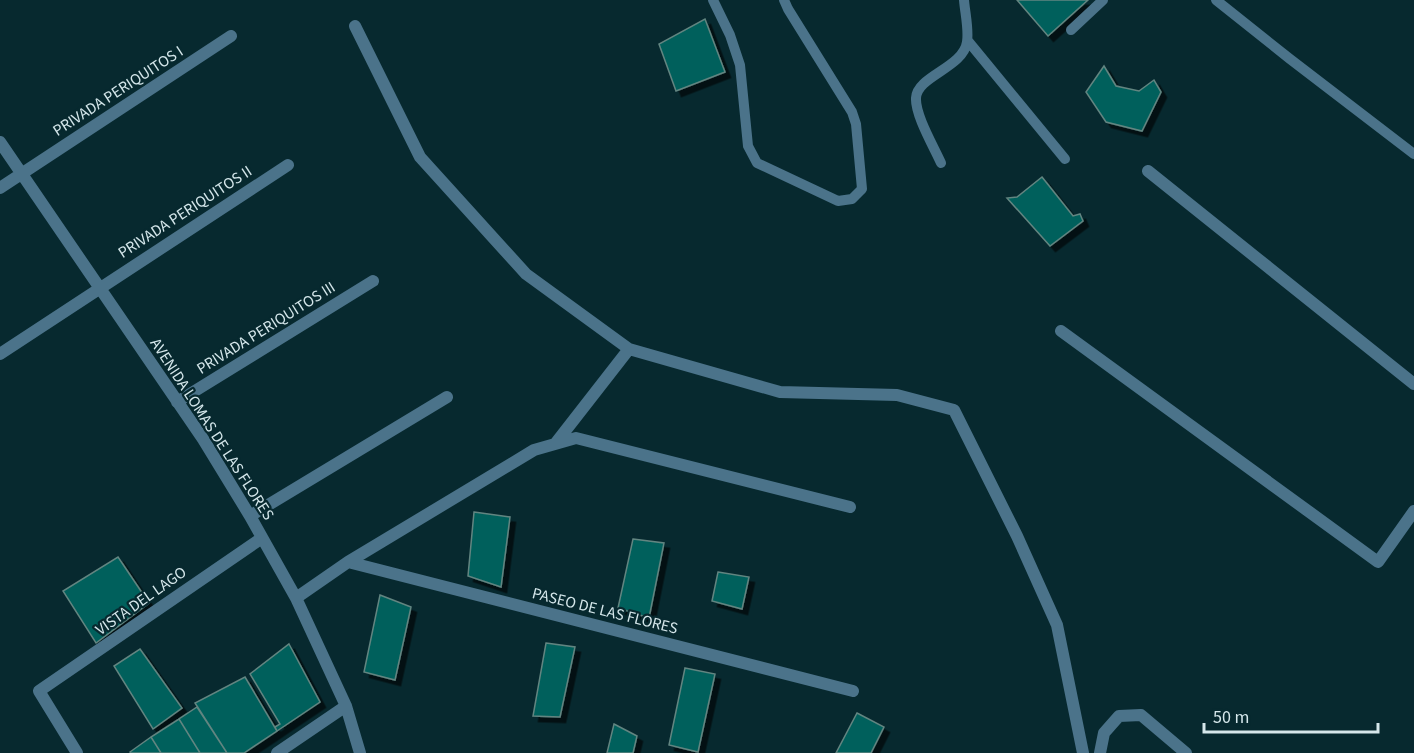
<svg xmlns="http://www.w3.org/2000/svg" width="1414" height="753" font-family="'Source Sans 3',sans-serif">
	<style>
		.building { fill: #00615c; stroke: #628581; stroke-width: 1.5; filter: url(#shadow) }
		.lines { fill: none; stroke-linecap: round; stroke-linejoin: round }
		.lane { stroke: #4b738a; stroke-width: 10 }
		.street { stroke: #4b738a; stroke-width: 12 }
		.labels { text-anchor: middle; dominant-baseline: central; stroke-width: 4.5; stroke-linejoin: round; paint-order: stroke }
		.street-label { font-size: 16px; fill: #d5e7eb; stroke: #07292f }
	</style>
	<defs>
		<filter id="shadow"><feDropShadow dx="5.5" dy="5.5" stdDeviation="0" flood-color="#0009"/></filter>
	</defs>
	<rect width="100%" height="100%" fill="#07292f"/>
	<!-- building -->
	<path class="building" d="M 1017,0 L 1088,0 L 1048,36 Z
		M 705,19 L 725,72 L 676,91 L 659,44 Z
		M 1104,66 L 1116,86 L 1139,91 L 1154,80 L 1161,92 L 1142,131 L 1106,122 L 1086,92 Z
		M 1042,177 L 1073,216 L 1080,214 L 1083,221 L 1050,246 L 1007,198 L 1017,197 Z
		M 474,512 L 510,517 L 501,587 L 468,576 Z
		M 633,539 L 664,543 L 649,618 L 618,608 Z
		M 118,557 L 149,603 L 96,643 L 63,591 Z
		M 718,572 L 749,577 L 742,609 L 712,601 Z
		M 380,595 L 411,607 L 395,680 L 364,672 Z
		M 546,643 L 575,647 L 560,717 L 533,716 Z
		M 289,644 L 320,702 L 277,731 L 275,727 L 280,724 L 250,674 Z
		M 140,649 L 182,708 L 153,729 L 114,666 Z
		M 685,668 L 715,674 L 698,752 L 669,745 Z
		M 245,677 L 277,731 L 244,753 L 227,753 L 195,703 Z
		M 197,707 L 227,753 L 200,753 L 179,719 Z
		M 857,713 L 884,727 L 871,753 L 836,753 Z
		M 179,719 L 200,753 L 161,753 L 151,737 Z
		M 614,724 L 637,736 L 633,753 L 607,753 Z
		M 151,737 L 161,753 L 131,753 L 130,752 Z"/>
	<g class="lines">
		<!-- lane -->
		<path class="lane" d="M 713,0 L 730,35 L 740,65 L 748,146 L 757,163 L 838,201 L 852,199 L 862,189 L 856,124 L 852,112 L 788,9 L 784,0
			M 1216,0 L 1290,59 L 1414,154
			M 1071,30 L 1103,0
			M 968,41 L 1065,159
			M 941,163 C 934,147 915,115 916,98 C 917,76 963,68 967,42 C 969,29 965,13 964,0"/>
		<!-- street -->
		<path class="street" d="M 355,26 L 420,157 L 526,274 L 629,349 L 780,392 L 897,395 L 954,410 L 1017,536 L 1057,625 L 1083,753
			M 0,142 L 203,439 L 250,516 L 296,598 L 346,706 L 360,753
			M 1148,171 L 1414,384
			M 0,188 L 231,36
			M 1061,331 L 1378,562 L 1414,511
			M 0,354 L 288,165
			M 177,402 L 373,281
			M 555,444 L 629,349
			M 250,516 L 447,397
			M 348,562 L 853,691
			M 296,598 L 348,562 L 534,450 L 576,438 L 850,507
			M 77,753 L 39,691 L 262,538
			M 277,753 L 346,706
			M 1100,753 L 1104,733 L 1119,716 L 1141,715 L 1186,753"/>
	</g>
	<g class="labels">
		<!-- street labels -->
		<g class="street-label">
			<text transform="translate(118 91) rotate(-33)">PRIVADA PERIQUITOS I</text>
			<text transform="translate(185 212) rotate(-33)">PRIVADA PERIQUITOS II</text>
			<text transform="translate(266 328) rotate(-32)">PRIVADA PERIQUITOS III</text>
			<text transform="translate(212 429) rotate(57)">AVENIDA LOMAS DE LAS FLORES</text>
			<text transform="translate(141 601) rotate(-35)">VISTA DEL LAGO</text>
			<text transform="translate(605 611) rotate(14)">PASEO DE LAS FLORES</text>
		</g>
	</g>
	<!-- scale -->
	<path d="M1204 723v9h174v-9" fill="none" stroke="#d5e7eb" stroke-width="3"/>
	<text x="1213" y="723" font-size="18" fill="#d5e7eb" stroke="#07292f" stroke-width="4.5" paint-order="stroke">50 m</text>
</svg>
